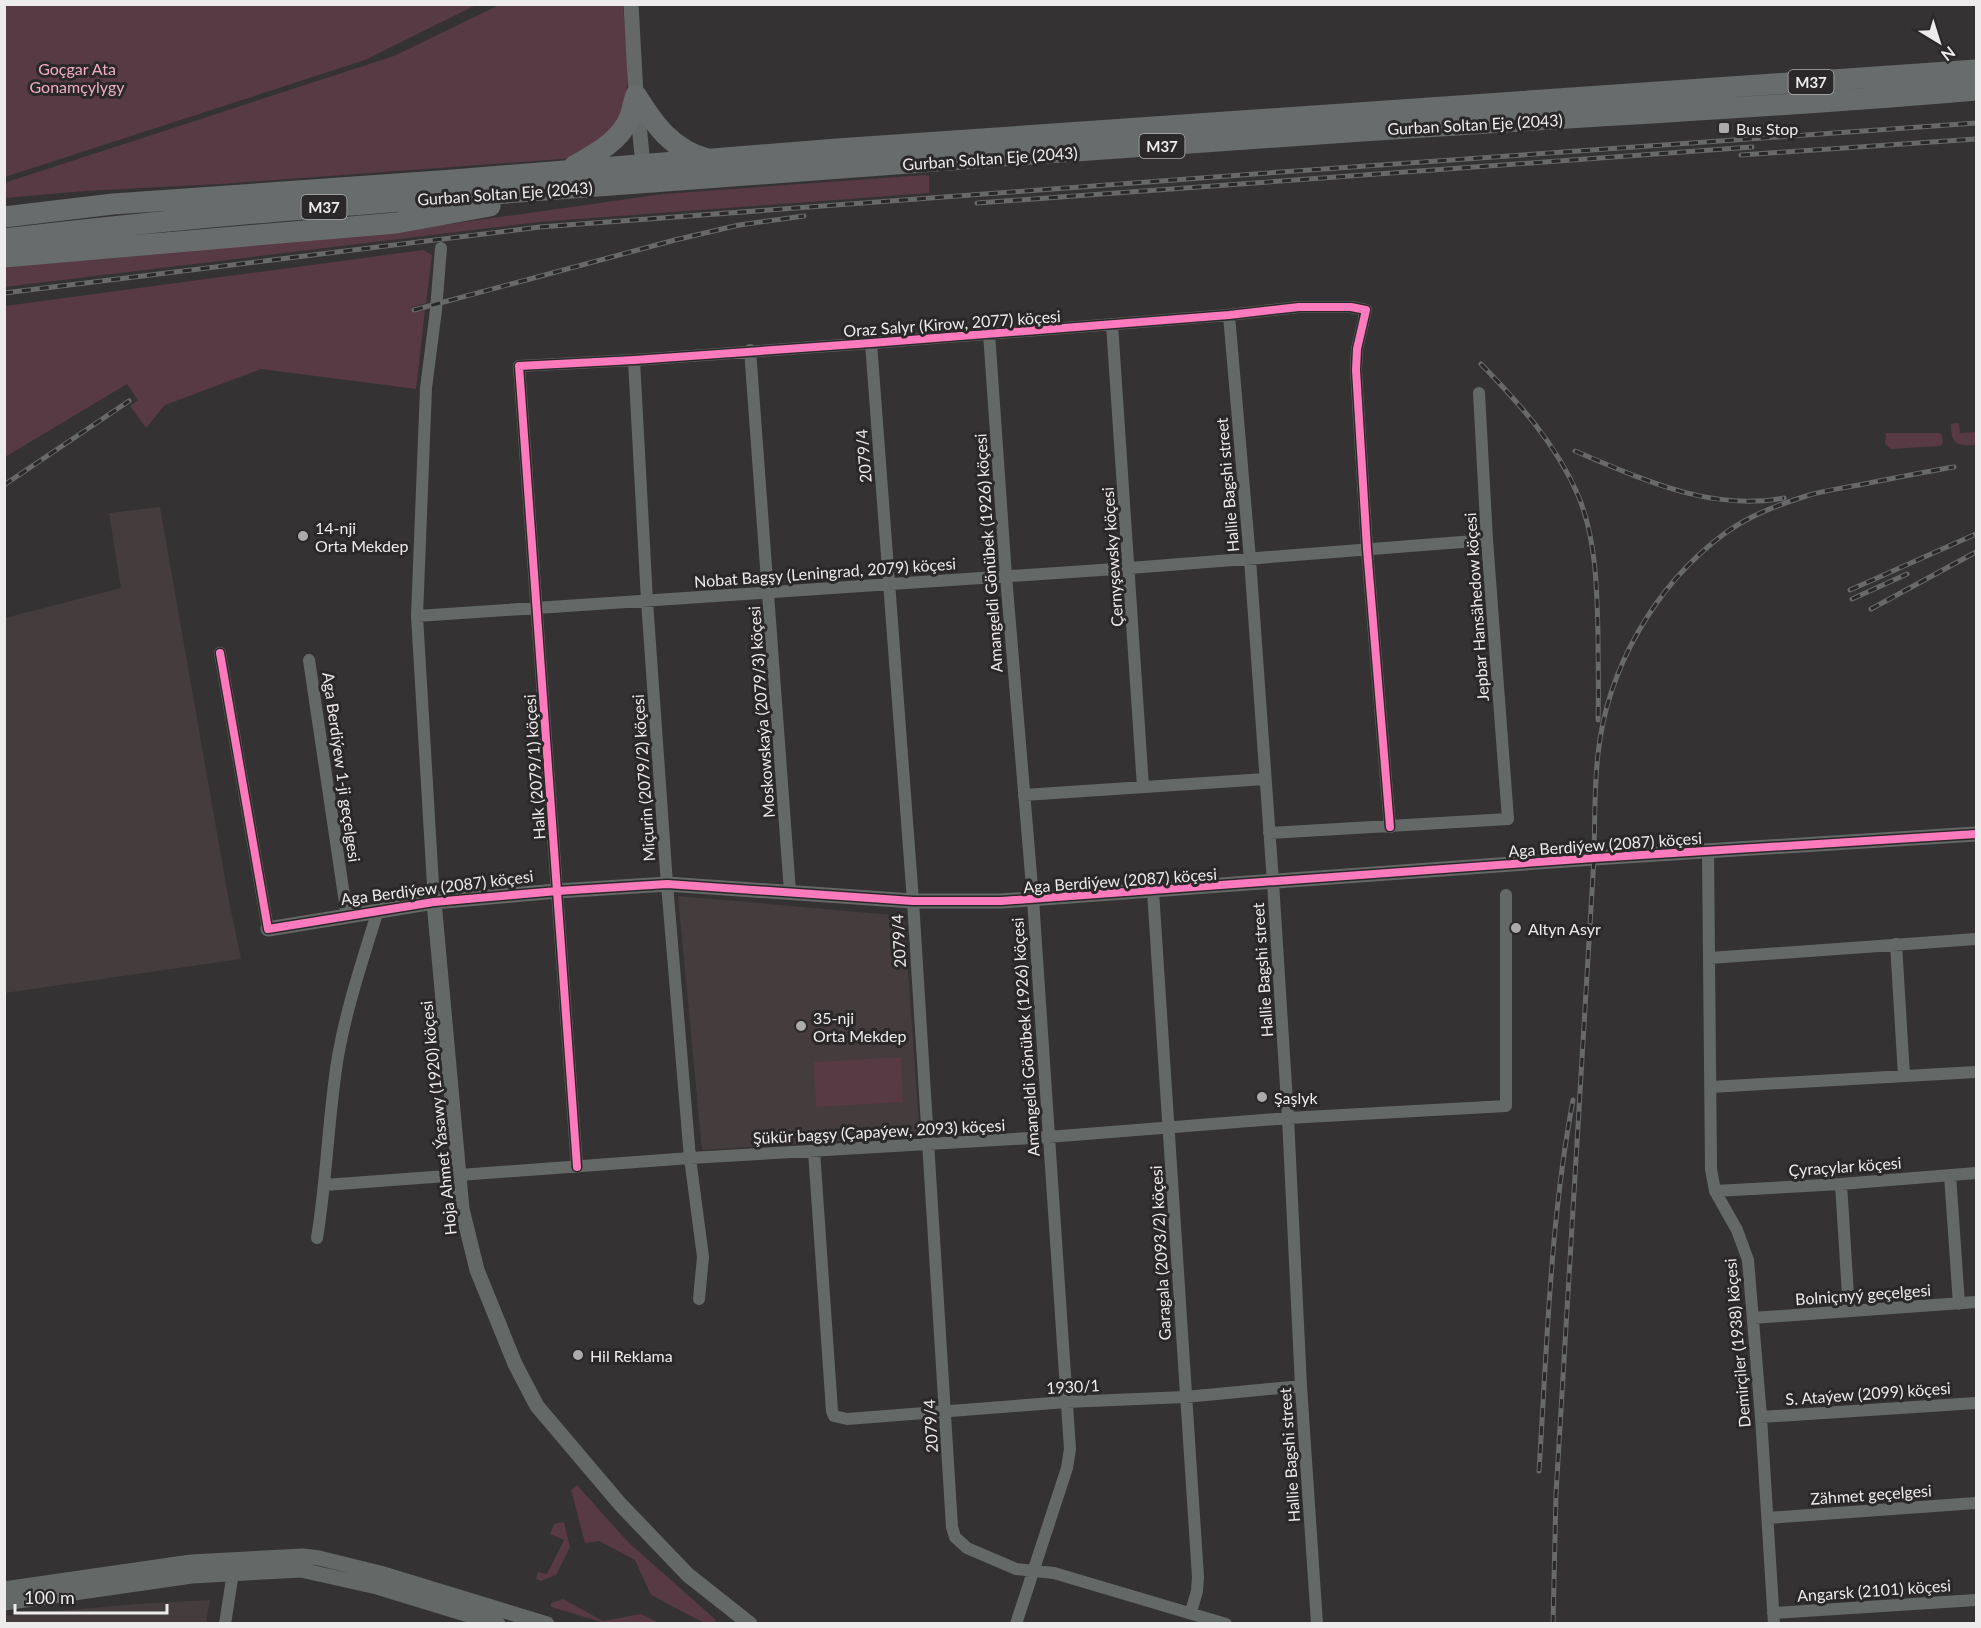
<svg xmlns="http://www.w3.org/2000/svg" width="1981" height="1628" font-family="Lato,sans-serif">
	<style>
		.built { fill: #453c3e }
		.green { fill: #573a43 }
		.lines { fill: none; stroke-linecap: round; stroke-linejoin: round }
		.minor { stroke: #646968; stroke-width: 12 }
		.tertiary { stroke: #646968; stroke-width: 15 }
		.trunk { stroke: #686c6c; stroke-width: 21 }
		.rail-casing { stroke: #68696a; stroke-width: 5 }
		.rail { stroke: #2b2829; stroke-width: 3; stroke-dasharray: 9; stroke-linecap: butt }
		.cycleway-casing { stroke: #2b2829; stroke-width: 11 }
		.cycleway { stroke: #fd7abc; stroke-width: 8 }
		.poi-dot { fill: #adaaab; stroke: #2b2829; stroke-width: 2 }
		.labels { text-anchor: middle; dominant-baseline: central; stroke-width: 6; stroke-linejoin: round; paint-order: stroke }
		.shield { fill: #2b2829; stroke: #b3b0b1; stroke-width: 1.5 }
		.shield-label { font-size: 15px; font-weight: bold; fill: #edebeb }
		.park-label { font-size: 16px; fill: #f0adc2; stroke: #2b2829 }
		.street-label { font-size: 16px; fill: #edebeb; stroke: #2b2829 }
		.poi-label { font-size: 16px; fill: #edebeb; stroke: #2b2829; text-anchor: start }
	</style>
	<rect width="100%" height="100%" fill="#353233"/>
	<!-- built -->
	<path class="built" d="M 160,507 L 228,896 L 241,959 L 5,993 L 5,618 L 121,588 L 109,513 Z
		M 678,896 L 904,916 L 920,1136 L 702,1150 Z
		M 210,1600 L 206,1623 L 5,1623 L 5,1616 L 136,1604 Z"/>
	<!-- green -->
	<path class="green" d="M 4,5 L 5,4 L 476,5 L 365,60 L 5,177 Z
		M 499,5 L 623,5 C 625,41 638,104 609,132 C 599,142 586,149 575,158 L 220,184 L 85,191 L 5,198 L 4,183 L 394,56 Z
		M 925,175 L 929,176 L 929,193 L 538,222 L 5,287 L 4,251 L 408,230 L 663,194 Z
		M 423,250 L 432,255 L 426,303 L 412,307 L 413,313 L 425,310 L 416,389 L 261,369 L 165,405 L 146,428 L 130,406 L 138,400 L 127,384 L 5,457 L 5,306 Z
		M 1959,423 L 1960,433 L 1976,432 L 1976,445 C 1957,446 1951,445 1951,424 Z
		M 1886,433 L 1939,433 L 1942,435 L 1943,443 L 1940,446 L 1891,449 L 1885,444 Z
		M 901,1057 L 903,1102 L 816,1107 L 814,1062 Z
		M 577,1485 L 628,1542 L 716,1620 L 714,1623 L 704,1623 L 651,1595 L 635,1560 L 599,1541 L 585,1543 L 571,1490 Z
		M 564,1522 L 570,1547 L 556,1575 L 541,1581 L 536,1579 L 538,1572 L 547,1574 L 564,1540 L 550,1534 L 554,1524 Z
		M 563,1599 L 603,1621 L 641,1614 L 659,1623 L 605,1623 L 551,1607 L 551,1603 Z"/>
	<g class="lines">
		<!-- minor -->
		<path class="minor" d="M 1229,315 L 1250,559 L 1273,882 L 1288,1118 L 1301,1386 L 1317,1624
			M 1112,324 L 1143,787
			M 989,333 L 1006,576 L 1033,899 L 1070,1449 L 1067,1468 L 1016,1624
			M 871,343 L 913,901 L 952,1527 L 955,1537 L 967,1548 L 1016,1569 L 1054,1573 L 1226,1624
			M 750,350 L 790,892
			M 634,360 L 647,601 L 667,884 L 690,1158 L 703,1257 L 699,1299
			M 417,616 L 1130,568 L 1487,540
			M 220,653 L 268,929
			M 309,660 L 347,916
			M 1024,795 L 1265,779
			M 1269,833 L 1508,819 L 1487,540 L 1479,393
			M 1708,850 L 1711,1169 L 1715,1191 L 1737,1230 L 1748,1260 L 1761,1417 L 1774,1624
			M 1153,891 L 1198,1577 L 1197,1591 L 1191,1612
			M 434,902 L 417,616 L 426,388 L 436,310 L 441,248
			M 1896,944 L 1904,1076
			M 1710,958 L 1976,939
			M 1711,1087 L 1976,1072
			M 814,1151 L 832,1411 L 834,1416 L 847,1419 L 1066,1402 L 1185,1397 L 1301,1386
			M 577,1167 L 519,366 L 634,360 L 871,343 L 1229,315 L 1299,307 L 1351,307 L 1366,310 L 1357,349 L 1356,370 L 1367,549 L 1390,827
			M 1950,1175 L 1959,1304
			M 1841,1184 L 1849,1311
			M 325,1185 L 690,1158 L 1048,1137 L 1288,1118 L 1506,1106 L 1506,895
			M 1715,1191 L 1841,1184 L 1976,1173
			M 317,1238 C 327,1178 328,1117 338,1056 C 347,1006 363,959 378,910
			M 1753,1318 L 1976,1302
			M 1761,1417 L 1976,1403
			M 1768,1518 L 1976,1503
			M 1773,1613 L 1976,1600
			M 225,1624 L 234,1566"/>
		<!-- tertiary -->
		<path class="tertiary" d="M 631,4 L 636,95 L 644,175
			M 434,902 L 462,1209 L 477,1270 L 515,1364 L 537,1406 L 620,1504 L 688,1575 L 750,1624
			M 268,929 L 434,902 L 557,891 L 667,884 L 913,901 L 1001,901 L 1594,858 L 1976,834
			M 4,1589 L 191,1562 L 303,1556 L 319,1558 L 380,1573 L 547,1624
			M 4,1603 L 192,1576 L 301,1570 L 377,1587 L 498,1624"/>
		<!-- trunk -->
		<path class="trunk" d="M 636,95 C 654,124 672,150 707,159
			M 574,166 C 595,154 619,142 629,119 C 632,112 633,103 636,95
			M 4,217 L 113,204 L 453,180 L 837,149 L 1976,70
			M 4,239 C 202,215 400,201 598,186 C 853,167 1107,148 1362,131 C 1567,117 1772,108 1976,90
			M 4,257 L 396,223 L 490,206"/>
		<!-- rail casing -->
		<g class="rail-casing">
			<path id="rail" d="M 1741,155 L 1976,139
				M 977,203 L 1752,147
				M 4,293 L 540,227 L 1281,172 L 1976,123
				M 414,310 L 675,240 L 739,225 L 804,216
				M 1481,364 C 1519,403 1556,444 1578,495 C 1596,538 1597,588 1598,634 C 1598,663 1599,692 1598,720
				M 1575,451 C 1642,479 1710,512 1784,498
				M 4,485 L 129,401
				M 1850,590 L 1976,534
				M 1852,599 L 1907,574
				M 1871,609 L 1976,552
				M 1539,1471 C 1547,1347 1550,1222 1573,1100
				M 1553,1624 L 1556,1494 L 1594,858 C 1595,824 1594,788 1598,754 C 1607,669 1655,585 1724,534 C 1748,516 1778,505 1806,496 C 1825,490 1845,488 1864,484 C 1894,478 1924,472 1954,467"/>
		</g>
		<!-- rail -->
		<use href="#rail" class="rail"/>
		<!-- cycleway casing -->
		<g class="cycleway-casing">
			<path id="cycleway" d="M 220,653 L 268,929 L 434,902 L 557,891 L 667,884 L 913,901 L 1001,901 L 1594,858 L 1976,834
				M 577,1167 L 519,366 L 634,360 L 871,343 L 1229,315 L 1299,307 L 1351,307 L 1366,310 L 1357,349 L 1356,370 L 1367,549 L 1390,827"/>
		</g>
		<!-- cycleway -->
		<use href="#cycleway" class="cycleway"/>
	</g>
	<!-- markers -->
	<g class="poi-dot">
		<rect x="1718" y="122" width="12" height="12" rx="3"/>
		<circle cx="303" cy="536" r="6"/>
		<circle cx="1516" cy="928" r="6"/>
		<circle cx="801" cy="1026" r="6"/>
		<circle cx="1262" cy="1097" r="6"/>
		<circle cx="578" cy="1355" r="6"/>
	</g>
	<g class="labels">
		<!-- shield labels -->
		<g class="shield">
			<rect x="1788.5" y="70" width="45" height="24" rx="4.5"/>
			<rect x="1139.5" y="134" width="45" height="24" rx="4.5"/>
			<rect x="301.5" y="195" width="45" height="24" rx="4.5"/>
		</g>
		<g class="shield-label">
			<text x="1811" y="82">M37</text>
			<text x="1162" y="146">M37</text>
			<text x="324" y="207">M37</text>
		</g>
		<!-- park labels -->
		<g class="park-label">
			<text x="77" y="68">Goçgar Ata<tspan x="77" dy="18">Gonamçylygy</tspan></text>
		</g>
		<!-- street labels -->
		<g class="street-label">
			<text transform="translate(1475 124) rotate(-3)">Gurban Soltan Eje (2043)</text>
			<text transform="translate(990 158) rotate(-4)">Gurban Soltan Eje (2043)</text>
			<text transform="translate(505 193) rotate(-4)">Gurban Soltan Eje (2043)</text>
			<text transform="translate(952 323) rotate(-4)">Oraz Salyr (Kirow, 2077) köçesi</text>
			<text transform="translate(863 456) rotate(-95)">2079/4</text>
			<text transform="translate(1227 485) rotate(-95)">Hallie Bagshi street</text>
			<text transform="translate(988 553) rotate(-94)">Amangeldi Gönübek (1926) köçesi</text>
			<text transform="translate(1112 557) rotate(-94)">Çernyşewsky köçesi</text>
			<text transform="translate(825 572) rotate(-4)">Nobat Bagşy (Leningrad, 2079) köçesi</text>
			<text transform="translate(1476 607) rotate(-94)">Jepbar Hansähedow köçesi</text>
			<text transform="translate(761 712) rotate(-94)">Moskowskaýa (2079/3) köçesi</text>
			<text transform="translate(342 767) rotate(82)">Aga Berdiýew 1-ji geçelgesi</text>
			<text transform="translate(534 767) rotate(-94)">Halk (2079/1) köçesi</text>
			<text transform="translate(643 778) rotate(-94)">Miçurin (2079/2) köçesi</text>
			<text transform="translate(1605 844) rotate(-4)">Aga Berdiýew (2087) köçesi</text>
			<text transform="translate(1120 880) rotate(-4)">Aga Berdiýew (2087) köçesi</text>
			<text transform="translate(437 887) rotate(-7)">Aga Berdiýew (2087) köçesi</text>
			<text transform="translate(898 941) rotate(-93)">2079/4</text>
			<text transform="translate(1262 970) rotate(-94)">Hallie Bagshi street</text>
			<text transform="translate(1025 1037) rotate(-94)">Amangeldi Gönübek (1926) köçesi</text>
			<text transform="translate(438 1118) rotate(-96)">Hoja Ahmet Ýasawy (1920) köçesi</text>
			<text transform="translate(879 1131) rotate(-3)">Şükür bagşy (Çapaýew, 2093) köçesi</text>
			<text transform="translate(1845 1166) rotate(-4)">Çyraçylar köçesi</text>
			<text transform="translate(1160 1253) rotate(-93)">Garagala (2093/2) köçesi</text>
			<text transform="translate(1863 1294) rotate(-4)">Bolniçnyý geçelgesi</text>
			<text transform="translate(1737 1343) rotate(-95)">Demirçiler (1938) köçesi</text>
			<text transform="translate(1073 1386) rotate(-3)">1930/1</text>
			<text transform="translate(1868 1393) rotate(-4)">S. Ataýew (2099) köçesi</text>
			<text transform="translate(930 1426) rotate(-93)">2079/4</text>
			<text transform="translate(1289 1455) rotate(-94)">Hallie Bagshi street</text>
			<text transform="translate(1871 1494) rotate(-4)">Zähmet geçelgesi</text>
			<text transform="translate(1874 1590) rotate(-4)">Angarsk (2101) köçesi</text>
		</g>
		<!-- poi labels -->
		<g class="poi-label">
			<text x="1736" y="128">Bus Stop</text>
			<text x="315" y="527">14-nji<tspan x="315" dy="18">Orta Mekdep</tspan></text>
			<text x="1528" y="928">Altyn Asyr</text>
			<text x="813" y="1017">35-nji<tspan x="813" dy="18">Orta Mekdep</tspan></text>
			<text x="1274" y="1097">Şaşlyk</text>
			<text x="590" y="1355">Hil Reklama</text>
		</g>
	</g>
	<!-- border -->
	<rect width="1981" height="1628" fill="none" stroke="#edebeb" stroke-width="12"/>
	<!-- north arrow -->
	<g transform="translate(1939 42) rotate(142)" stroke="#2b2829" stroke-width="4.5" paint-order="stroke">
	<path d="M0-4.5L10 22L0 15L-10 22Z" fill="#edebeb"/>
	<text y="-9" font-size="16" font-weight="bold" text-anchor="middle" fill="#edebeb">N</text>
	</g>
	<!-- scale -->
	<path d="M15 1604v9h152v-9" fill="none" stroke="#edebeb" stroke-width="3"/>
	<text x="24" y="1604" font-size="18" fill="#edebeb" stroke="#2b2829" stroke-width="4.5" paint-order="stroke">100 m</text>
</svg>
